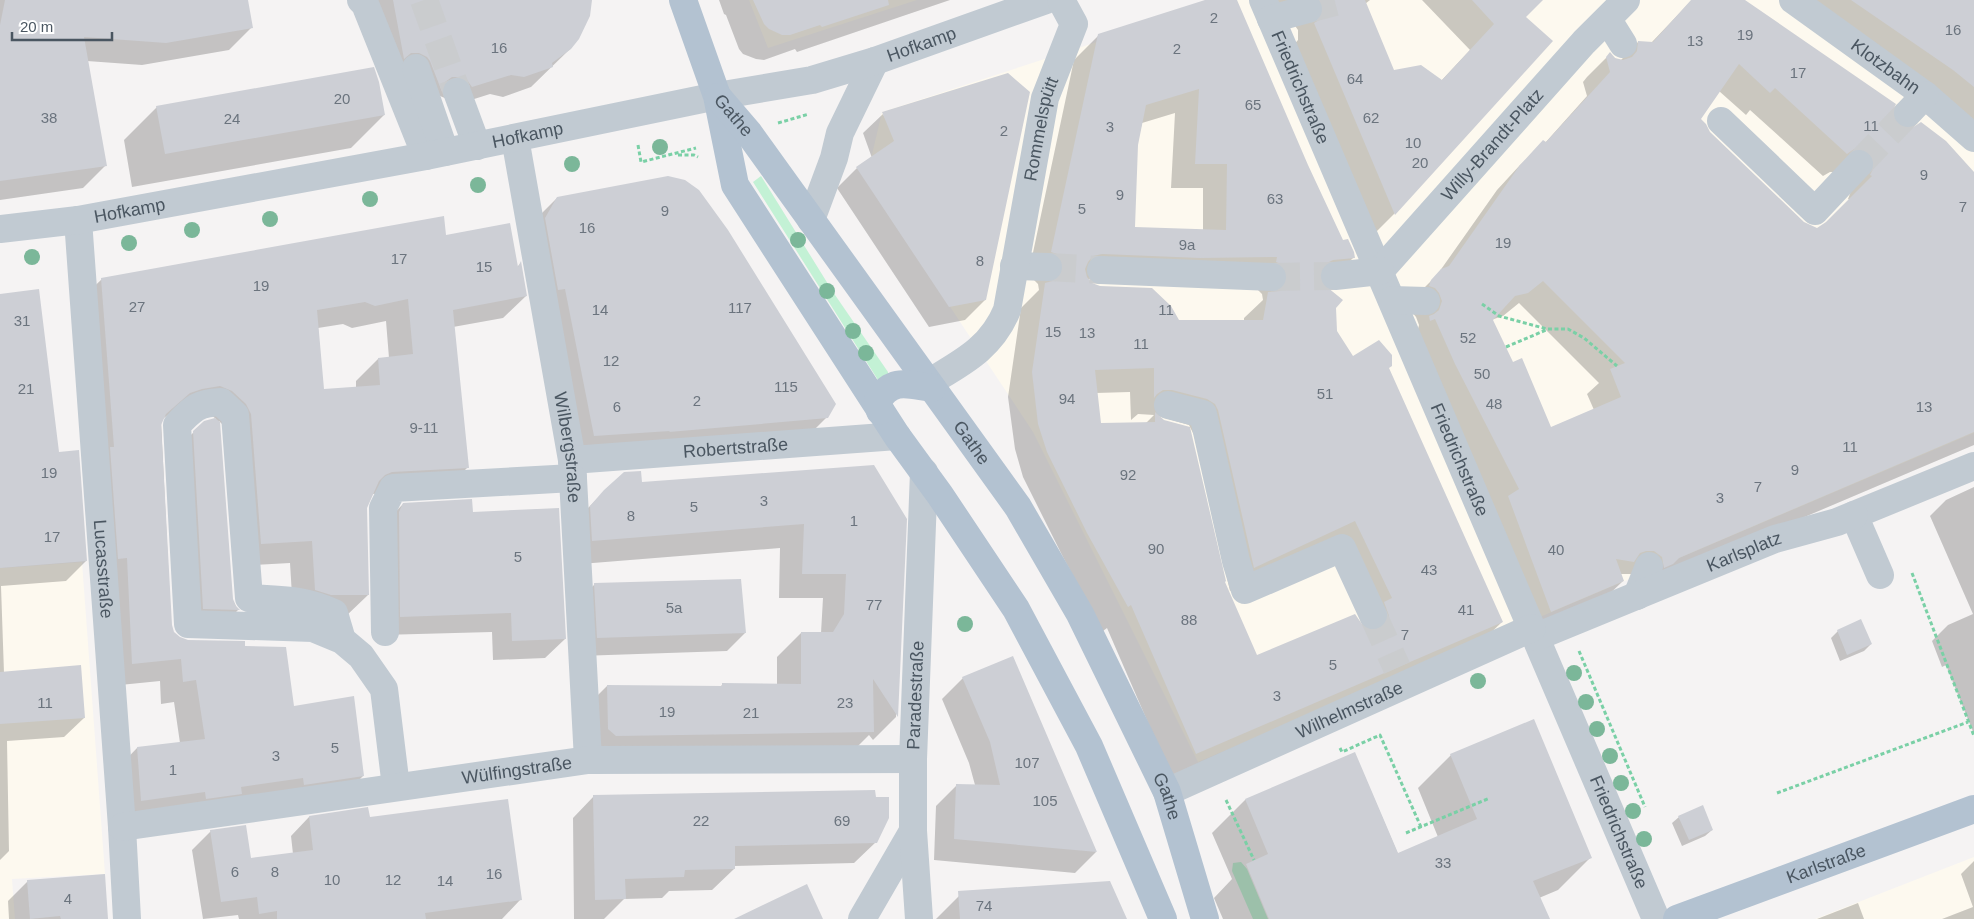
<svg xmlns="http://www.w3.org/2000/svg" width="1974" height="919" font-family="Helvetica,sans-serif">
	<style>
		.commercial { fill: #fdf9ef }
		.green { fill: #c3f1d5 }
		.shadow { fill: #0003; fill-rule: evenodd }
		.building { fill: #cdcfd5; fill-rule: evenodd }
		.lines { fill: none; stroke-linecap: round; stroke-linejoin: round }
		.minor-tunnel { stroke: #caccce; stroke-width: 28; stroke-dasharray: 28 14; stroke-linecap: butt }
		.path { stroke: #7ad0a6; stroke-width: 3; stroke-dasharray: 4 2.5; stroke-linecap: butt }
		.minor { stroke: #c1cad2; stroke-width: 28 }
		.major { stroke: #b3c2d1; stroke-width: 28 }
		.tree { fill: #7bb799 }
		.labels { text-anchor: middle; dominant-baseline: central; stroke-width: 4; stroke-linejoin: round; paint-order: stroke }
		.number-label { font-size: 15px; fill: #6b747e }
		.street-label { font-size: 18px; fill: #4a5661; stroke: #fff }
	</style>
	<rect width="100%" height="100%" fill="#f5f3f3"/>
	<!-- commercial -->
	<path class="commercial" d="M 749,0 L 917,0 L 768,48 Z
		M 1226,0 L 1974,0 L 1974,433 L 1198,762 L 1033,432 L 866,180 L 882,112 Z
		M 0,528 L 2,528 L 3,568 L 82,562 L 105,874 L 12,879 L 15,919 L 0,919 Z
		M 1974,857 L 1974,919 L 1815,919 Z"/>
	<!-- green -->
	<path class="green" d="M 761,176 L 833,292 L 888,372 L 888,376 L 878,380 L 753,182 Z
		M 1241,862 L 1247,869 L 1268,919 L 1253,919 L 1232,871 L 1233,863 Z"/>
	<!-- shadow -->
	<path class="shadow" d="M 0,0 L 247,0 L 252,27 L 229,50 L 142,65 L 87,61 L 105,166 L 83,188 L 0,200 Z
		M 367,0 L 590,0 L 570,49 L 531,87 L 503,97 L 490,94 L 452,106 L 447,99 L 440,96 L 422,111 Z
		M 719,0 L 950,0 L 797,52 L 795,49 L 764,60 L 756,59 L 743,54 L 739,49 L 726,15 L 724,14 Z
		M 1209,0 L 1235,0 L 1307,166 L 1342,241 L 1353,258 L 1329,282 L 1320,283 L 1335,308 L 1336,331 L 1502,622 L 1477,646 L 1172,778 L 1107,628 L 1103,631 L 1063,557 L 1023,477 L 1015,449 L 1008,397 L 1021,308 L 1039,290 L 1038,284 L 1032,278 L 1028,276 L 1074,60 L 1099,35 ZM 1175,113 L 1171,188 L 1203,188 L 1203,231 L 1133,228 L 1137,144 L 1142,123 ZM 1087,279 L 1256,288 L 1262,294 L 1263,300 L 1244,318 L 1244,321 L 1178,321 L 1092,285 ZM 1130,392 L 1131,420 L 1138,414 L 1154,415 L 1145,424 L 1100,425 L 1096,393 ZM 1158,416 L 1189,425 L 1194,435 L 1230,591 L 1330,544 L 1367,621 L 1361,626 L 1257,657 L 1223,582 Z
		M 1267,0 L 1370,0 L 1365,4 L 1393,71 L 1441,81 L 1470,50 L 1422,0 L 1531,0 L 1525,18 L 1551,41 L 1394,214 L 1369,239 L 1289,50 L 1298,40 L 1298,30 L 1293,23 Z
		M 1692,0 L 1742,0 L 1892,117 L 1897,126 L 1974,174 L 1974,445 L 1654,581 L 1638,580 L 1631,574 L 1620,574 L 1623,581 L 1599,604 L 1528,634 L 1418,329 L 1419,325 L 1416,317 L 1411,311 L 1418,294 L 1437,275 L 1497,190 L 1520,165 L 1545,143 L 1587,96 L 1583,82 L 1587,77 L 1610,54 L 1616,59 L 1621,60 L 1638,42 L 1651,43 ZM 1719,91 L 1746,115 L 1750,110 L 1823,176 L 1830,172 L 1839,172 L 1851,191 L 1848,199 L 1850,200 L 1827,223 L 1817,230 L 1803,223 L 1709,133 L 1699,119 ZM 1519,303 L 1599,383 L 1587,394 L 1594,410 L 1550,428 L 1512,364 L 1491,320 L 1503,316 Z
		M 1790,0 L 1974,0 L 1974,133 Z
		M 157,107 L 384,115 L 351,148 L 132,187 L 124,140 Z
		M 883,114 L 985,300 L 965,320 L 929,327 L 837,188 L 857,168 L 872,158 L 863,133 Z
		M 557,198 L 827,417 L 802,442 L 570,460 L 532,223 Z
		M 445,236 L 517,267 L 520,264 L 526,296 L 503,318 L 453,327 L 467,468 L 445,490 L 372,494 L 366,508 L 368,595 L 345,617 L 293,612 L 290,563 L 239,566 L 224,426 L 219,421 L 232,599 L 238,610 L 213,635 L 178,634 L 168,457 L 194,432 L 216,419 L 209,413 L 171,413 L 161,420 L 171,625 L 173,632 L 179,638 L 187,641 L 244,648 L 293,707 L 363,776 L 341,798 L 119,823 L 115,771 L 137,748 L 180,743 L 174,702 L 161,704 L 160,681 L 110,686 L 79,301 L 102,279 ZM 386,321 L 389,358 L 378,359 L 356,381 L 356,388 L 323,390 L 318,328 L 343,324 L 352,328 Z
		M 0,295 L 58,453 L 86,561 L 66,581 L 1,586 L 4,673 L 84,718 L 64,737 L 7,741 L 9,851 L 0,860 Z
		M 641,483 L 905,519 L 896,717 L 873,740 L 869,735 L 849,755 L 591,759 L 583,710 L 607,686 L 720,687 L 722,685 L 777,685 L 777,657 L 801,633 L 821,633 L 823,598 L 779,598 L 780,548 L 568,565 L 580,516 L 605,491 Z
		M 1974,487 L 1974,734 L 1946,665 L 1942,667 L 1932,641 L 1948,625 L 1973,614 L 1930,516 L 1946,500 Z
		M 403,504 L 472,513 L 565,639 L 545,658 L 493,660 L 492,632 L 381,635 L 384,524 Z
		M 595,584 L 745,633 L 727,651 L 579,656 L 576,603 Z
		M 1838,631 L 1871,644 L 1864,651 L 1840,661 L 1831,638 Z
		M 963,678 L 1096,852 L 1075,873 L 934,860 L 936,806 L 957,785 L 975,785 L 969,763 L 942,699 Z
		M 1355,754 L 1398,854 L 1438,837 L 1418,788 L 1451,755 L 1591,857 L 1558,890 L 1539,898 L 1541,919 L 1223,919 L 1214,898 L 1232,879 L 1212,833 L 1245,800 Z
		M 594,796 L 876,842 L 854,863 L 734,866 L 734,869 L 712,890 L 669,891 L 662,898 L 624,899 L 604,919 L 574,919 L 573,818 Z
		M 309,817 L 369,819 L 520,900 L 502,919 L 239,919 L 238,915 L 203,919 L 192,850 L 211,831 L 250,860 L 293,854 L 291,836 Z
		M 1679,817 L 1712,830 L 1705,836 L 1682,846 L 1672,823 Z
		M 1974,861 L 1974,919 L 1942,919 L 1973,907 L 1961,874 Z
		M 28,881 L 107,919 L 9,919 L 8,901 Z
		M 963,892 L 1125,919 L 936,919 Z
		M 1858,903 L 1864,919 L 1817,919 Z"/>
	<!-- building -->
	<path class="building" d="M 5,0 L 248,0 L 253,28 L 166,43 L 84,37 L 107,166 L 0,181 L 0,25 Z
		M 393,0 L 592,0 L 590,16 L 579,39 L 571,49 L 552,63 L 553,67 L 524,77 L 511,75 L 472,87 L 467,80 L 460,77 L 452,77 L 445,82 L 442,92 L 430,61 L 427,57 L 419,53 L 411,53 L 404,59 Z
		M 753,0 L 888,0 L 889,5 L 822,27 L 820,25 L 790,35 L 782,35 L 769,29 L 764,24 Z
		M 1205,0 L 1237,0 L 1308,165 L 1343,240 L 1348,239 L 1354,252 L 1355,258 L 1333,260 L 1325,264 L 1321,270 L 1320,279 L 1317,279 L 1343,300 L 1336,308 L 1337,331 L 1353,356 L 1379,340 L 1392,355 L 1392,366 L 1389,368 L 1503,622 L 1196,754 L 1131,605 L 1128,607 L 1087,533 L 1047,452 L 1038,424 L 1032,372 L 1045,283 L 1056,280 L 1062,275 L 1064,268 L 1061,259 L 1057,254 L 1051,252 L 1098,34 ZM 1199,89 L 1195,164 L 1227,164 L 1226,230 L 1135,227 L 1138,145 L 1146,105 ZM 1102,254 L 1200,258 L 1277,257 L 1276,262 L 1281,264 L 1286,269 L 1288,278 L 1285,285 L 1280,291 L 1268,292 L 1263,320 L 1179,320 L 1171,306 L 1152,288 L 1100,286 L 1092,283 L 1087,277 L 1085,269 L 1088,262 L 1093,256 ZM 1154,368 L 1154,398 L 1157,394 L 1163,390 L 1172,390 L 1207,399 L 1215,404 L 1218,410 L 1254,568 L 1355,521 L 1392,598 L 1384,602 L 1389,616 L 1385,624 L 1379,629 L 1371,630 L 1364,627 L 1355,614 L 1257,655 L 1225,582 L 1226,581 L 1190,427 L 1164,420 L 1155,412 L 1155,422 L 1101,423 L 1095,370 Z
		M 1320,0 L 1365,0 L 1394,70 L 1421,65 L 1442,80 L 1494,24 L 1472,0 L 1543,0 L 1526,17 L 1553,41 L 1395,215 L 1314,23 L 1319,20 L 1323,13 L 1323,5 Z
		M 1691,0 L 1745,0 L 1896,104 L 1893,110 L 1893,117 L 1898,125 L 1905,128 L 1912,128 L 1921,122 L 1946,141 L 1974,172 L 1974,432 L 1679,558 L 1673,564 L 1664,568 L 1662,557 L 1654,551 L 1646,551 L 1640,553 L 1634,562 L 1616,559 L 1624,581 L 1551,612 L 1508,496 L 1519,489 L 1455,364 L 1435,319 L 1430,321 L 1429,316 L 1434,314 L 1439,310 L 1442,301 L 1439,293 L 1435,288 L 1429,286 L 1431,280 L 1441,269 L 1449,266 L 1520,165 L 1543,140 L 1546,142 L 1610,72 L 1606,57 L 1610,52 L 1615,58 L 1623,60 L 1632,57 L 1637,51 L 1638,41 L 1653,42 ZM 1739,64 L 1770,93 L 1775,88 L 1847,154 L 1854,149 L 1862,149 L 1869,152 L 1874,159 L 1874,167 L 1870,175 L 1872,176 L 1826,222 L 1817,228 L 1804,222 L 1710,132 L 1706,124 L 1701,119 ZM 1543,281 L 1625,363 L 1610,369 L 1621,397 L 1551,427 L 1522,358 L 1513,362 L 1493,320 L 1515,296 L 1528,293 Z
		M 1851,0 L 1974,0 L 1974,87 L 1953,70 Z
		M 374,67 L 379,82 L 385,115 L 165,154 L 156,106 Z
		M 1008,73 L 1030,92 L 986,300 L 949,307 L 856,167 L 894,141 L 882,112 Z
		M 668,176 L 685,180 L 699,190 L 728,230 L 836,404 L 828,418 L 669,432 L 670,431 L 594,436 L 565,289 L 558,290 L 545,218 L 557,197 Z
		M 444,216 L 446,235 L 510,223 L 518,267 L 521,261 L 527,296 L 453,310 L 469,468 L 392,472 L 385,475 L 379,481 L 367,508 L 369,595 L 331,595 L 315,590 L 312,541 L 261,544 L 251,414 L 246,404 L 232,391 L 220,386 L 202,389 L 190,393 L 166,414 L 161,425 L 172,625 L 174,632 L 180,637 L 188,640 L 245,641 L 245,646 L 286,647 L 294,706 L 354,696 L 364,776 L 304,785 L 303,778 L 241,787 L 242,794 L 206,799 L 205,792 L 141,801 L 137,747 L 205,739 L 196,680 L 183,682 L 181,659 L 132,664 L 127,558 L 118,559 L 110,447 L 114,447 L 101,278 ZM 408,299 L 413,354 L 378,358 L 380,385 L 324,389 L 317,310 L 365,302 L 375,306 Z
		M 39,289 L 59,452 L 79,450 L 87,561 L 0,568 L 0,294 Z
		M 215,418 L 220,422 L 233,599 L 236,606 L 240,610 L 203,609 L 193,431 L 204,421 Z
		M 874,465 L 907,519 L 898,717 L 873,679 L 874,732 L 616,736 L 608,729 L 607,685 L 722,686 L 722,683 L 801,684 L 801,632 L 833,632 L 844,614 L 846,574 L 802,574 L 804,524 L 592,541 L 590,506 L 604,490 L 624,472 L 641,471 L 642,482 Z
		M 472,499 L 473,512 L 559,508 L 566,639 L 512,641 L 511,613 L 400,617 L 399,512 L 403,503 Z
		M 741,579 L 746,633 L 597,638 L 594,583 Z
		M 1861,619 L 1872,644 L 1847,655 L 1837,630 Z
		M 1013,656 L 1097,852 L 954,839 L 956,784 L 1000,785 L 990,742 L 962,677 Z
		M 81,665 L 85,718 L 0,724 L 0,672 Z
		M 1534,719 L 1592,858 L 1533,881 L 1550,919 L 1269,919 L 1246,864 L 1268,854 L 1245,799 L 1355,752 L 1398,853 L 1477,819 L 1450,754 Z
		M 875,790 L 876,797 L 889,797 L 889,818 L 877,843 L 735,846 L 735,869 L 685,870 L 684,877 L 625,879 L 626,899 L 595,900 L 593,795 Z
		M 508,799 L 522,900 L 425,913 L 426,919 L 277,919 L 277,911 L 259,914 L 257,897 L 221,902 L 210,830 L 246,825 L 251,858 L 313,850 L 309,816 L 368,807 L 370,817 Z
		M 1703,805 L 1713,830 L 1689,840 L 1678,816 Z
		M 105,874 L 108,919 L 61,919 L 60,916 L 30,919 L 27,880 Z
		M 1110,881 L 1127,919 L 960,919 L 958,891 Z
		M 807,884 L 823,919 L 734,919 Z"/>
	<g class="lines">
		<!-- minor-tunnel -->
		<path class="minor-tunnel" d="M 424,0 L 457,92
			M 1308,9 L 1343,0
			M 1859,164 L 1908,113
			M 1048,267 L 1101,270
			M 1272,277 L 1335,276
			M 1373,615 L 1397,668"/>
		<!-- path -->
		<path class="path" d="M 778,123 L 809,114
			M 638,145 L 641,162 L 696,148
			M 678,155 L 694,155 L 698,157
			M 1482,304 L 1499,316 L 1547,329 L 1568,329 L 1584,338 L 1617,366
			M 1506,347 L 1546,330
			M 1912,573 L 1974,736
			M 1579,651 L 1645,807
			M 1340,748 L 1342,752 L 1380,735 L 1421,827
			M 1777,793 L 1968,722
			M 1226,800 L 1254,860
			M 1406,833 L 1490,798"/>
		<!-- minor -->
		<g class="minor">
			<path d="M 361,0 L 365,4 L 426,156"/>
			<path id="s1" d="M 1263,0 L 1656,919"/>
			<path id="s2" d="M 1793,0 L 1925,95 L 1974,138"/>
			<path d="M 1271,19 L 1308,9"/>
			<path d="M 1608,20 L 1623,44"/>
			<path d="M 416,68 L 445,152"/>
			<path d="M 457,92 L 477,146"/>
			<path d="M 1908,113 L 1925,95"/>
			<path d="M 1721,121 L 1815,211 L 1859,164"/>
			<path id="s3" d="M 515,138 L 572,460 L 588,760"/>
			<path id="s4" d="M 78,220 L 122,827 L 127,919"/>
			<path d="M 811,220 L 834,158 L 840,133 L 875,61"/>
			<path id="s5" d="M 0,229 L 78,220 L 426,156 L 717,96 L 812,80 L 875,61 L 1046,0"/>
			<path d="M 1014,266 L 1048,267"/>
			<path d="M 1101,270 L 1272,277"/>
			<path id="s6" d="M 1380,271 L 1584,42 L 1626,0"/>
			<path d="M 1335,276 L 1380,271"/>
			<path d="M 1392,300 L 1426,301"/>
			<path id="s7" d="M 928,383 C 961,363 991,349 1007,310 L 1045,98 L 1074,24 L 1061,0"/>
			<path d="M 1168,405 L 1203,414 L 1236,561 L 1245,590 L 1342,548 L 1373,615"/>
			<path id="s8" d="M 572,460 L 897,436"/>
			<path d="M 1880,575 L 1854,515 L 1974,466"/>
			<path d="M 1637,596 L 1649,566"/>
			<path d="M 385,632 L 383,508 L 393,488 L 573,478"/>
			<path id="s9" d="M 1536,637 L 1775,539 L 1837,522 L 1854,515"/>
			<path d="M 342,640 L 334,613 C 303,599 282,600 249,598 L 235,415 L 221,402 C 198,403 193,408 177,425 L 188,624 L 313,628 L 342,640 L 361,656 L 384,689 L 396,787"/>
			<path id="s10" d="M 1167,792 L 1532,628"/>
			<path id="s11" d="M 122,827 L 588,760 L 913,759"/>
			<path d="M 862,919 L 913,831"/>
			<path id="s12" d="M 919,919 L 913,831 L 913,759 L 924,472"/>
		</g>
		<!-- major -->
		<g class="major">
			<path d="M 683,0 L 717,96 L 735,185 L 897,436 L 940,495 L 1016,609 L 1089,746 L 1163,919"/>
			<path id="s13" d="M 718,97 L 748,132 L 1018,507 L 1080,614 L 1167,792 L 1205,919"/>
			<path d="M 880,411 L 878,400 C 893,377 909,385 932,388"/>
			<path id="s14" d="M 1677,919 L 1974,809"/>
		</g>
	</g>
	<!-- trees -->
	<g class="tree">
		<circle cx="660" cy="147" r="8"/>
		<circle cx="572" cy="164" r="8"/>
		<circle cx="478" cy="185" r="8"/>
		<circle cx="370" cy="199" r="8"/>
		<circle cx="270" cy="219" r="8"/>
		<circle cx="192" cy="230" r="8"/>
		<circle cx="798" cy="240" r="8"/>
		<circle cx="129" cy="243" r="8"/>
		<circle cx="32" cy="257" r="8"/>
		<circle cx="827" cy="291" r="8"/>
		<circle cx="853" cy="331" r="8"/>
		<circle cx="866" cy="353" r="8"/>
		<circle cx="965" cy="624" r="8"/>
		<circle cx="1574" cy="673" r="8"/>
		<circle cx="1478" cy="681" r="8"/>
		<circle cx="1586" cy="702" r="8"/>
		<circle cx="1597" cy="729" r="8"/>
		<circle cx="1610" cy="756" r="8"/>
		<circle cx="1621" cy="783" r="8"/>
		<circle cx="1633" cy="811" r="8"/>
		<circle cx="1644" cy="839" r="8"/>
	</g>
	<g class="labels">
		<!-- number labels -->
		<g class="number-label">
			<text x="1214" y="17">2</text>
			<text x="1953" y="29">16</text>
			<text x="1745" y="34">19</text>
			<text x="1695" y="40">13</text>
			<text x="499" y="47">16</text>
			<text x="1177" y="48">2</text>
			<text x="1798" y="72">17</text>
			<text x="1355" y="78">64</text>
			<text x="342" y="98">20</text>
			<text x="1253" y="104">65</text>
			<text x="49" y="117">38</text>
			<text x="1371" y="117">62</text>
			<text x="232" y="118">24</text>
			<text x="1871" y="125">11</text>
			<text x="1110" y="126">3</text>
			<text x="1004" y="130">2</text>
			<text x="1413" y="142">10</text>
			<text x="1420" y="162">20</text>
			<text x="1924" y="174">9</text>
			<text x="1120" y="194">9</text>
			<text x="1275" y="198">63</text>
			<text x="1963" y="206">7</text>
			<text x="1082" y="208">5</text>
			<text x="665" y="210">9</text>
			<text x="587" y="227">16</text>
			<text x="1503" y="242">19</text>
			<text x="1187" y="244">9a</text>
			<text x="399" y="258">17</text>
			<text x="980" y="260">8</text>
			<text x="484" y="266">15</text>
			<text x="261" y="285">19</text>
			<text x="137" y="306">27</text>
			<text x="740" y="307">117</text>
			<text x="600" y="309">14</text>
			<text x="1166" y="309">11</text>
			<text x="22" y="320">31</text>
			<text x="1053" y="331">15</text>
			<text x="1087" y="332">13</text>
			<text x="1468" y="337">52</text>
			<text x="1141" y="343">11</text>
			<text x="611" y="360">12</text>
			<text x="1482" y="373">50</text>
			<text x="786" y="386">115</text>
			<text x="26" y="388">21</text>
			<text x="1325" y="393">51</text>
			<text x="1067" y="398">94</text>
			<text x="697" y="400">2</text>
			<text x="1494" y="403">48</text>
			<text x="617" y="406">6</text>
			<text x="1924" y="406">13</text>
			<text x="424" y="427">9-11</text>
			<text x="1850" y="446">11</text>
			<text x="1795" y="469">9</text>
			<text x="49" y="472">19</text>
			<text x="1128" y="474">92</text>
			<text x="1758" y="486">7</text>
			<text x="1720" y="497">3</text>
			<text x="764" y="500">3</text>
			<text x="694" y="506">5</text>
			<text x="631" y="515">8</text>
			<text x="854" y="520">1</text>
			<text x="52" y="536">17</text>
			<text x="1156" y="548">90</text>
			<text x="1556" y="549">40</text>
			<text x="518" y="556">5</text>
			<text x="1429" y="569">43</text>
			<text x="874" y="604">77</text>
			<text x="674" y="607">5a</text>
			<text x="1466" y="609">41</text>
			<text x="1189" y="619">88</text>
			<text x="1405" y="634">7</text>
			<text x="1333" y="664">5</text>
			<text x="1277" y="695">3</text>
			<text x="45" y="702">11</text>
			<text x="845" y="702">23</text>
			<text x="667" y="711">19</text>
			<text x="751" y="712">21</text>
			<text x="335" y="747">5</text>
			<text x="276" y="755">3</text>
			<text x="1027" y="762">107</text>
			<text x="173" y="769">1</text>
			<text x="1045" y="800">105</text>
			<text x="701" y="820">22</text>
			<text x="842" y="820">69</text>
			<text x="1443" y="862">33</text>
			<text x="235" y="871">6</text>
			<text x="275" y="871">8</text>
			<text x="494" y="873">16</text>
			<text x="332" y="879">10</text>
			<text x="393" y="879">12</text>
			<text x="445" y="880">14</text>
			<text x="68" y="898">4</text>
			<text x="984" y="905">74</text>
		</g>
		<!-- street labels -->
		<g class="street-label">
			<text stroke="none"><textPath href="#s5" startOffset="941">Hofkamp</textPath></text>
			<text stroke="none"><textPath href="#s2" startOffset="114">Klotzbahn</textPath></text>
			<text stroke="none"><textPath href="#s1" startOffset="95">Friedrichstraße</textPath></text>
			<text stroke="none"><textPath href="#s13" startOffset="24">Gathe</textPath></text>
			<text stroke="none"><textPath href="#s7" startOffset="294">Rommelspütt</textPath></text>
			<text stroke="none"><textPath href="#s5" startOffset="536">Hofkamp</textPath></text>
			<text stroke="none"><textPath href="#s6" startOffset="169">Willy-Brandt-Platz</textPath></text>
			<text stroke="none"><textPath href="#s5" startOffset="131">Hofkamp</textPath></text>
			<text stroke="none"><textPath href="#s13" startOffset="429">Gathe</textPath></text>
			<text stroke="none"><textPath href="#s3" startOffset="314">Wilbergstraße</textPath></text>
			<text stroke="none"><textPath href="#s8" startOffset="164">Robertstraße</textPath></text>
			<text stroke="none"><textPath href="#s1" startOffset="500">Friedrichstraße</textPath></text>
			<text stroke="none"><textPath href="#s9" startOffset="225">Karlsplatz</textPath></text>
			<text stroke="none"><textPath href="#s4" startOffset="350">Lucasstraße</textPath></text>
			<text stroke="none"><textPath href="#s12" startOffset="224">Paradestraße</textPath></text>
			<text stroke="none"><textPath href="#s10" startOffset="200">Wilhelmstraße</textPath></text>
			<text stroke="none"><textPath href="#s11" startOffset="399">Wülfingstraße</textPath></text>
			<text stroke="none"><textPath href="#s13" startOffset="834">Gathe</textPath></text>
			<text stroke="none"><textPath href="#s1" startOffset="905">Friedrichstraße</textPath></text>
			<text stroke="none"><textPath href="#s14" startOffset="159">Karlstraße</textPath></text>
		</g>
	</g>
	<!-- scale -->
	<path d="M12 32v8h100v-8" fill="none" stroke="#4a5661" stroke-width="2.5"/>
	<text x="20" y="32" font-size="15" fill="#4a5661" stroke="#ffffff" stroke-width="4" paint-order="stroke">20 m</text>
</svg>
